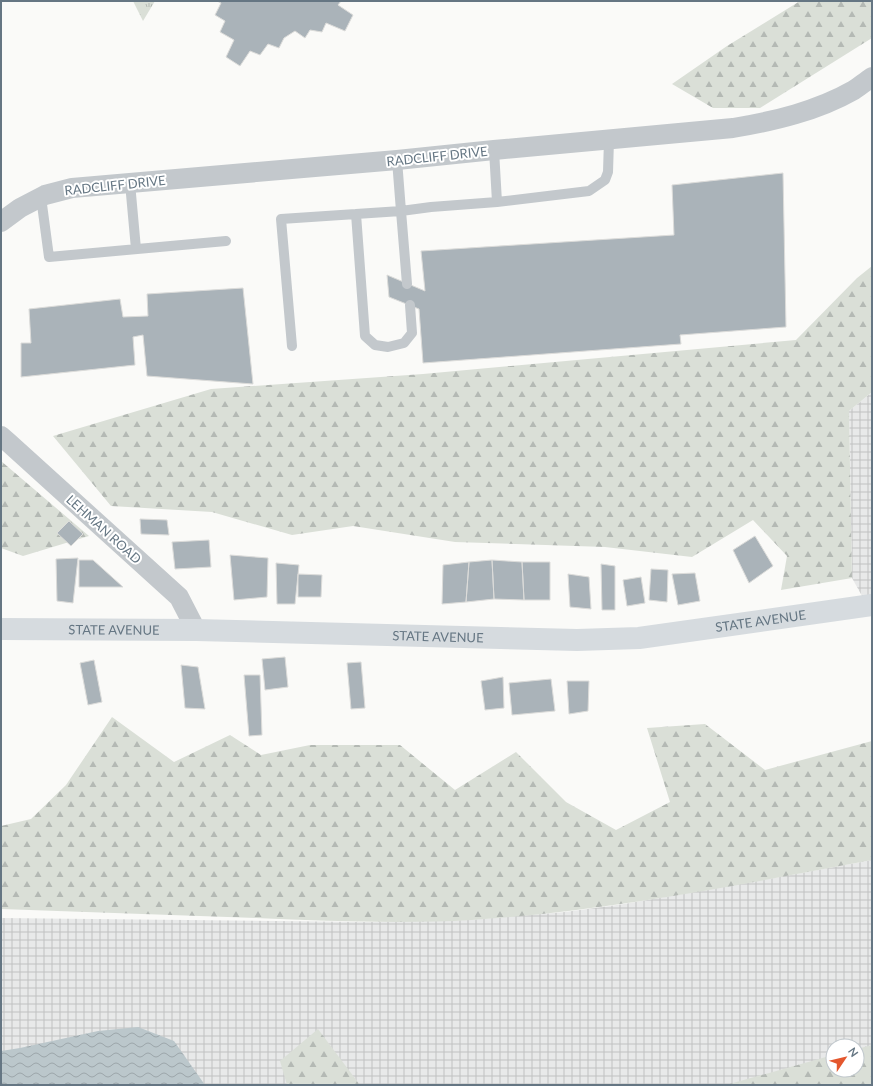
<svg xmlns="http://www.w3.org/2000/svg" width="873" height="1086" font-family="Lato,sans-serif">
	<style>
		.industrial { fill: url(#industrial-grid); fill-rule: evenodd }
		.grass { fill: url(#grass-tufts) }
		.forest { fill: url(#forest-firs) }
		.water { fill: url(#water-waves) }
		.building { fill: #aab3b9; stroke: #dcdcda }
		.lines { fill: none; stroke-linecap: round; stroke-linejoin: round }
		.service { stroke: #c3c8cc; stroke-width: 10 }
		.minor { stroke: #c3c8cc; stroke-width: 20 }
		.secondary { stroke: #d6dbdf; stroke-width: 22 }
		.labels { text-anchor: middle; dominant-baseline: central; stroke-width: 4; stroke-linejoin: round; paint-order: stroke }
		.street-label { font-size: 13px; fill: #657683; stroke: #fff }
	</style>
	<defs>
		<pattern id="industrial-grid" width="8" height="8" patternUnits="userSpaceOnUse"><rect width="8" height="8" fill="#e8e9e9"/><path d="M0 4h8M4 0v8" fill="none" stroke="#c0c1c2"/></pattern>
		<pattern id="grass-tufts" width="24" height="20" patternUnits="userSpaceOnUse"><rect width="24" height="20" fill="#dadfd7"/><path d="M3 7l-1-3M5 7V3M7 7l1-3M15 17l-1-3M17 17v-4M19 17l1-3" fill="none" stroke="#b4b9b4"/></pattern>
		<pattern id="forest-firs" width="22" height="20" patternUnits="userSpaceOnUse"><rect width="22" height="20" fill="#dadfd7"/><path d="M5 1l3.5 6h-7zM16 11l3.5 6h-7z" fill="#b4b9b4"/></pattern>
		<pattern id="water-waves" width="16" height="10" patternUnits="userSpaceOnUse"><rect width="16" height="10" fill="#bbc7cb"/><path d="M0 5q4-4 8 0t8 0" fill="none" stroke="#9ca6aa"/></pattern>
	</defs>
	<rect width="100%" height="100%" fill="#fafaf8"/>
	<!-- industrial -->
	<path class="industrial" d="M 872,392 L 872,605 L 867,605 L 852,578 L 849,411 Z
		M 872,860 L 872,1085 L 1,1085 L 1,918 L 364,922 L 469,920 L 565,912 L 624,904 L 774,878 ZM 833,1046 L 857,1046 L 857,1070 L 833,1070 Z"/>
	<!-- grass -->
	<path class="grass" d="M 133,1 L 155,1 L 143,21 Z"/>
	<!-- forest -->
	<path class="forest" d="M 800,1 L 872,1 L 872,38 L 760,108 L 713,108 L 672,84 L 727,46 Z
		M 872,266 L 872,392 L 849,411 L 852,578 L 781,590 L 787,556 L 753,520 L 692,557 L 605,547 L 455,542 L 353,526 L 292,535 L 212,512 L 111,506 L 53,436 L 211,389 L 423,374 L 796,340 L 857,278 Z
		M 1,461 L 89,536 L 23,556 L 1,548 Z
		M 112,717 L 174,762 L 230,735 L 261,755 L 310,745 L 400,745 L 455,790 L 516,752 L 566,802 L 616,830 L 670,802 L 647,728 L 705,724 L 765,770 L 872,741 L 872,860 C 739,885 607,911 472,920 C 400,924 328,921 256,918 C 171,915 86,912 1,909 L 1,826 L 31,819 L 66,785 Z
		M 318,1029 L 360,1085 L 287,1085 L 280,1061 Z
		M 872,1045 L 872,1085 L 726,1085 L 833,1055 L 833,1070 L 857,1070 L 857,1049 Z"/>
	<!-- water -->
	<path class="water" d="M 138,1027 L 174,1041 L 205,1085 L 1,1085 L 1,1051 L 20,1048 L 98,1031 Z"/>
	<!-- building -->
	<path class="building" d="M 217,1 L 341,1 L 338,5 L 353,15 L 345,31 L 326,23 L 322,32 L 310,30 L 305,38 L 295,31 L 284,38 L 279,48 L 268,44 L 260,55 L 250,51 L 240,66 L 226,57 L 234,40 L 220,32 L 225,21 L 215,15 L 221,3 Z
		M 783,173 L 786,327 L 680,335 L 681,344 L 423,363 L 419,309 L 389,297 L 387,275 L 425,291 L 421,251 L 674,235 L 672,185 Z
		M 243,288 L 253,384 L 147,376 L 143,335 L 133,337 L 135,365 L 21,377 L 21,343 L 31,343 L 29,309 L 120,299 L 123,317 L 148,316 L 147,294 Z
		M 140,519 L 167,520 L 169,535 L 141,534 Z
		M 69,521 L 83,534 L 71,546 L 57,533 Z
		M 755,536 L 773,566 L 749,583 L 733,550 Z
		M 209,540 L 211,567 L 175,569 L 172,542 Z
		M 230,555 L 268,558 L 267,597 L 234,600 Z
		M 78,558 L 73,603 L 57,601 L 56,559 Z
		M 79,560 L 93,560 L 123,587 L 79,587 Z
		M 492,560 L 494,599 L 466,602 L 469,562 Z
		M 492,560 L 522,562 L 524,600 L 494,599 Z
		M 469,562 L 466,602 L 442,604 L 443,565 Z
		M 522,562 L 550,562 L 550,600 L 524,600 Z
		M 276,563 L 299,565 L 295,604 L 277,604 Z
		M 601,564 L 615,566 L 615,610 L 602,610 Z
		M 651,569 L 668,570 L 667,602 L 649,600 Z
		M 695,573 L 700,601 L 678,605 L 672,574 Z
		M 298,574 L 322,575 L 321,597 L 298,597 Z
		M 568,574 L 589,577 L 591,609 L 570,607 Z
		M 641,577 L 645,603 L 627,606 L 623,580 Z
		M 285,657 L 288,687 L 265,690 L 262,659 Z
		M 94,660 L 102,702 L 88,705 L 80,663 Z
		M 361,662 L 365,708 L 351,709 L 347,663 Z
		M 181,665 L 198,667 L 205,709 L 185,708 Z
		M 244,675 L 260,675 L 262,735 L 249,736 Z
		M 503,677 L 504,708 L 485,710 L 481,681 Z
		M 551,679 L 555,711 L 512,715 L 509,683 Z
		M 567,681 L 589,681 L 588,711 L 569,714 Z"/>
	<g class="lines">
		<!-- service -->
		<path class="service" d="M 494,150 L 497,202
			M 397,160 L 401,211 L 431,207 L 497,202 L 589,191 L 605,180 L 608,172 L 609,140
			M 130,183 L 136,249
			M 41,197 L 49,257 L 226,241
			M 356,214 L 365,336 L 375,345 L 388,347 L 404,343 L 412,333 L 410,305
			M 292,346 L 281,219 L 401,211 L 407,284"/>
		<!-- minor -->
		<path class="minor" d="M 1,222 L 20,208 L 45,195 L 72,188 L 397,160 L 494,150 L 733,128 C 775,121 817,111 854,90 C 860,86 866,81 872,77
			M 1,436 L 9,443 L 179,597 L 196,630"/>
		<!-- secondary -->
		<path class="secondary" id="s1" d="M 1,629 L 196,630 L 577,640 L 639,638 L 872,605"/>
	</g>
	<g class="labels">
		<!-- street labels -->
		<g class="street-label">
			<text transform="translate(437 156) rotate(-6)">RADCLIFF DRIVE</text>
			<text transform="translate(115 185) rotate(-6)">RADCLIFF DRIVE</text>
			<text transform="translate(104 529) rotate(42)">LEHMAN ROAD</text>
			<text stroke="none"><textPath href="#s1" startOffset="761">STATE AVENUE</textPath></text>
			<text stroke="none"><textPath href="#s1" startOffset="113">STATE AVENUE</textPath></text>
			<text stroke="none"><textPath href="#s1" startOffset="437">STATE AVENUE</textPath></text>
		</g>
	</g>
	<!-- border -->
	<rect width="873" height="1086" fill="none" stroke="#657683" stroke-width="4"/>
	<!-- north arrow -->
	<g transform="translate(845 1058) rotate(55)"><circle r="19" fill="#ffffff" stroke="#c1c8cd"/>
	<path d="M0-3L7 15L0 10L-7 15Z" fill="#e4572e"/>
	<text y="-6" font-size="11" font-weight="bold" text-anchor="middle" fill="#657683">N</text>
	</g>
</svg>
